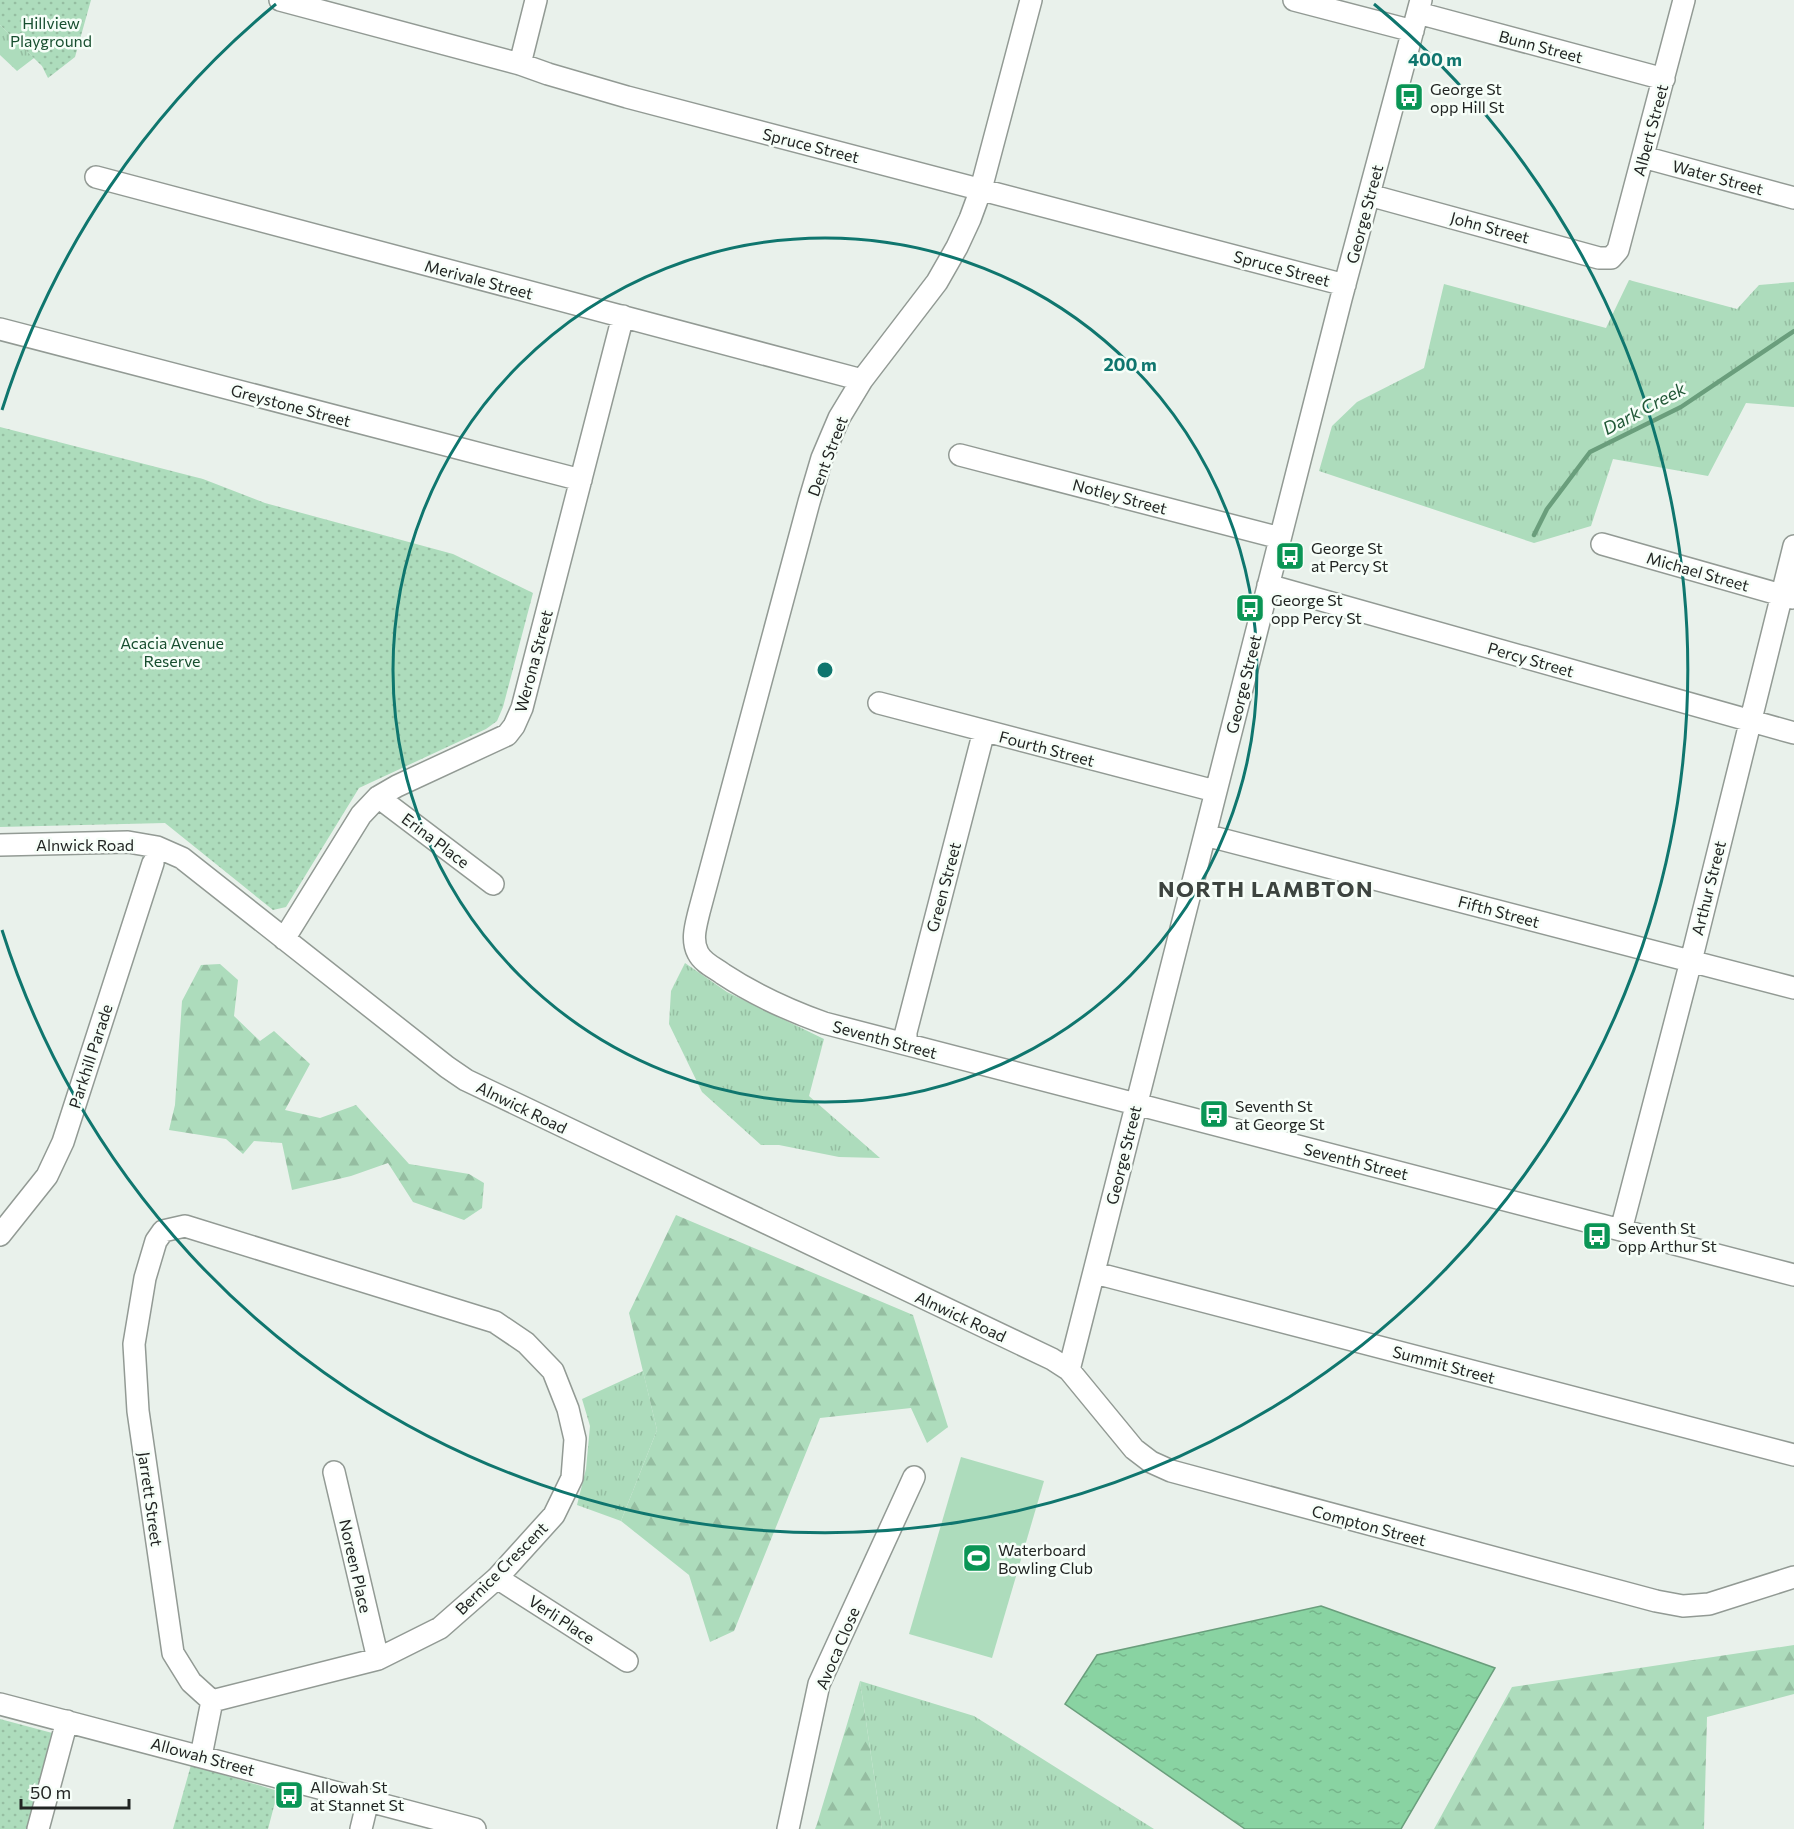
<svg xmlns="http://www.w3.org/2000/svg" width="1794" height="1829" font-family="Commissioner,sans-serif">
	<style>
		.grass { fill: url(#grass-tufts) }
		.forest { fill: url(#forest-firs) }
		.park { fill: url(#park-dots) }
		.pitch { fill: #addcbc }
		.water { fill: url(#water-ripples); stroke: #6a9e7c; stroke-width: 1.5 }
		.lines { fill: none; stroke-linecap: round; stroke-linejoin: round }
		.stream { stroke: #6a9e7c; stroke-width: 4.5 }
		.minor-casing { stroke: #929a94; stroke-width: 24 }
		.minor { stroke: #fff; stroke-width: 21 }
		.ring { fill: none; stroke: #0f766e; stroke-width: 3 }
		.labels { text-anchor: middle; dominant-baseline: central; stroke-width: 5; stroke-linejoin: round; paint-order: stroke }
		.park-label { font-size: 16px; fill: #174e2f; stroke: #f6fef8 }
		.street-label { font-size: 16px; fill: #212422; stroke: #f6fef8 }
		.poi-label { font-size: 16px; fill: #212422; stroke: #f6fef8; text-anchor: start }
		.water-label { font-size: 18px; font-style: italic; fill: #205736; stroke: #f6fef8 }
		.district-label { font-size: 22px; font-weight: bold; letter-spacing: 1.5px; fill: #3d443f; stroke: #f6fef8 }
		.centre { fill: #0f766e; stroke: #f6fef8; stroke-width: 3 }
		.ring-label { font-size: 18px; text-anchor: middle; font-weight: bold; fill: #0f766e; stroke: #f6fef8; stroke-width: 5; stroke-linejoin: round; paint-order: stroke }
	</style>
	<defs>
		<pattern id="grass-tufts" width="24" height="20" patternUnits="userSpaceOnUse" patternTransform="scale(1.5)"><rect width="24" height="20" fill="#addcbc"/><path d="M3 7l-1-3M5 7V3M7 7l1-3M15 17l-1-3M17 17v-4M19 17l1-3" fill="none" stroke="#95bda1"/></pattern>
		<pattern id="forest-firs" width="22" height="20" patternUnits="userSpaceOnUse" patternTransform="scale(1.5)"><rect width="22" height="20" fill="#addcbc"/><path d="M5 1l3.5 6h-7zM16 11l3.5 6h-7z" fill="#95bda1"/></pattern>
		<pattern id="park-dots" width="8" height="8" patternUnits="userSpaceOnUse" patternTransform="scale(1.5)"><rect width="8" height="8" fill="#addcbc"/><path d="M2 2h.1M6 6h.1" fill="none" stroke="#95bda1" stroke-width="1.8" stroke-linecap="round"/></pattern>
		<pattern id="water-ripples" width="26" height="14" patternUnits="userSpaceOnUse" patternTransform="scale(1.5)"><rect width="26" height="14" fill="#89d3a2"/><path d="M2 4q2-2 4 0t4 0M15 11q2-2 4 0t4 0" fill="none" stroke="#76b58b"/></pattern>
	</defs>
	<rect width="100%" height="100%" fill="#e9f1eb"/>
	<!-- grass -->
	<path class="grass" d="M 0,25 L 34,58 L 17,71 L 0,55 Z
		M 1629,280 L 1737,309 L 1759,285 L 1794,282 L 1794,407 L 1746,403 L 1708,476 L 1613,459 L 1591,526 L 1534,543 L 1319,471 L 1332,426 L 1357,402 L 1424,368 L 1444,284 L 1606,328 Z
		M 685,963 L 727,992 L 824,1039 L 809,1096 L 880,1158 L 839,1157 L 779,1145 L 761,1145 L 702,1092 L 669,1024 L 671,991 Z
		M 643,1371 L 657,1430 L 621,1521 L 577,1505 L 586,1469 L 590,1426 L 582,1399 Z
		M 860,1681 L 974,1716 L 1154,1829 L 882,1829 Z"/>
	<!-- forest -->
	<path class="forest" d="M 220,964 L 238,980 L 234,1016 L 260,1041 L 274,1031 L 310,1064 L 285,1110 L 320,1118 L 356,1105 L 409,1164 L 469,1174 L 484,1183 L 482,1208 L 464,1220 L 413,1202 L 388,1163 L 351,1176 L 292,1190 L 282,1143 L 254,1141 L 243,1154 L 226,1139 L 169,1130 L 175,1105 L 182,1001 L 201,965 Z
		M 676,1215 L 913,1315 L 948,1427 L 927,1443 L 911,1408 L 820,1418 L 734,1631 L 710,1642 L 689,1575 L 621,1521 L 657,1430 L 629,1313 Z
		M 1794,1645 L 1794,1694 L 1707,1717 L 1704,1829 L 1434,1829 L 1512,1687 Z
		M 860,1681 L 882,1829 L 815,1829 L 817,1824 Z"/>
	<!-- park -->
	<path class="park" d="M 0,0 L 91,0 L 75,57 L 48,78 L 42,66 L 0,25 Z
		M 0,427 L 203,479 L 265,503 L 453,554 L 533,593 L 503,707 L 497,721 L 486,729 L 359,788 L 286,907 L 273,910 L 165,823 L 0,827 Z
		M 0,1719 L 56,1734 L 30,1829 L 0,1829 Z
		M 191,1765 L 278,1791 L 268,1829 L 173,1829 Z"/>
	<!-- pitch -->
	<path class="pitch" d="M 961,1457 L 1044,1481 L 992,1658 L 909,1634 Z"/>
	<!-- water -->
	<path class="water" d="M 1321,1606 L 1495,1668 L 1401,1829 L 1245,1829 L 1065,1704 L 1097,1655 Z"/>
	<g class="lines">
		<!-- stream -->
		<path class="stream" d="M 1534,535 L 1547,509 L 1590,452 L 1681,407 L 1794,331"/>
		<!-- minor casing -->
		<g class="minor-casing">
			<path id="minor" d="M 280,0 L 520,64 L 548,74 L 627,97 L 1345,285
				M 1031,0 L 981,189 L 970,219 L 957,247 L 937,282 L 862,380 L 839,418 L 822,458 L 809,502 L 699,912 C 696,925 691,940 698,953 C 703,963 715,968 723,974 C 755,995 788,1010 824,1023 L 1794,1275
				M 1294,0 L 1413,31
				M 1418,13 L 1664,79
				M 520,64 L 536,0
				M 1643,157 L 1794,198
				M 96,177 L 862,380
				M 1369,195 L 1599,258 L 1611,258 L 1618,250 L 1684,0
				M 0,329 L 581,480
				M 960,455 L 1280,538
				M 1602,544 L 1792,598
				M 1268,585 L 1794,733
				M 879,703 L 1215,791
				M 378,797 L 493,884
				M 1205,835 L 1794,988
				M 0,845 L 128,842 L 157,847 L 182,858 L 447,1067 L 466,1080 L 1052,1359 L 1069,1370 L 1134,1449 L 1151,1462 L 1171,1471 L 1656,1601 L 1683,1606 L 1709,1604 L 1794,1577
				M 284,939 L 361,815 L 378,797 L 397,786 L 507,735 L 514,726 L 522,708 L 623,316
				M 906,1044 L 906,1032 L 984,731
				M 1621,1230 L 1691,961 L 1794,546
				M 0,1235 L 47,1176 L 63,1142 L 153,863
				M 1095,1273 L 1794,1455
				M 1069,1370 L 1341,299 L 1421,0
				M 334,1472 L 378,1659
				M 497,1578 L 627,1661
				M 0,1704 L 475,1829
				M 201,1756 L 212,1701 L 191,1682 L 173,1653 L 138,1411 L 134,1344 L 145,1278 L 156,1241 L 163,1231 L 185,1226 L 495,1322 L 526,1343 L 553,1371 L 568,1409 L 575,1439 L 572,1478 L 554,1515 L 497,1578 L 440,1628 L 378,1659 L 212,1701
				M 38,1829 L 67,1721
				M 361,1829 L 368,1800
				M 788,1829 L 819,1684 L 914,1477"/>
		</g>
		<!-- minor -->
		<use href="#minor" class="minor"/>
	</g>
	<!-- distance rings -->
	<g class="ring">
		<circle cx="825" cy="670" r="432"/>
		<path d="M2 410A863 863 0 0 1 276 4M1374 4A863 863 0 1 1 2 930"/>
	</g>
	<!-- icons -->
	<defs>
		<g id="bus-square" transform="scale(1.5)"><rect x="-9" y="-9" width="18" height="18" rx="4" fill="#0a9555" stroke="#f6fef8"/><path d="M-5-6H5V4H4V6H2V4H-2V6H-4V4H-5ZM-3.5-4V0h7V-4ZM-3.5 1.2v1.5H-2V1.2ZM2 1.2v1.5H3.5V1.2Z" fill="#fff"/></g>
		<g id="stadium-square" transform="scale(1.5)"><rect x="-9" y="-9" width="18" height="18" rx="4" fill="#0a9555" stroke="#f6fef8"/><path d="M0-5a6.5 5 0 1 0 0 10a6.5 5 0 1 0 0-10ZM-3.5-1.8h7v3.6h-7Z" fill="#fff"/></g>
	</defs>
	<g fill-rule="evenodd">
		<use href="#bus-square" x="1409" y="97"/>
		<use href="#bus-square" x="1290" y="556"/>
		<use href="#bus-square" x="1250" y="608"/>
		<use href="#bus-square" x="1214" y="1114"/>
		<use href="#bus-square" x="1597" y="1236"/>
		<use href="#stadium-square" x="977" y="1558"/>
		<use href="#bus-square" x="289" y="1795"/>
	</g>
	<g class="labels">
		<!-- park labels -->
		<g class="park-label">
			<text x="51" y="22">Hillview<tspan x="51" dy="18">Playground</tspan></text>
			<text x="172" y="642">Acacia Avenue<tspan x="172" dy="18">Reserve</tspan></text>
		</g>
		<!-- street labels -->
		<g class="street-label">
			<text transform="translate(1541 46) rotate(15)">Bunn Street</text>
			<text transform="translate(1650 130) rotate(-75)">Albert Street</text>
			<text transform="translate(811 145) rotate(14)">Spruce Street</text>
			<text transform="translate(1718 177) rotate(15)">Water Street</text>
			<text transform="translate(1364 214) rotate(-75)">George Street</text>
			<text transform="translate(1490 227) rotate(15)">John Street</text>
			<text transform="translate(1282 268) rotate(15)">Spruce Street</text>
			<text transform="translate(479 279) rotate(15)">Merivale Street</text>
			<text transform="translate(291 405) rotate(15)">Greystone Street</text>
			<text transform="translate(827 456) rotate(-69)">Dent Street</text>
			<text transform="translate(1120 496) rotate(15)">Notley Street</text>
			<text transform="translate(1698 571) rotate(16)">Michael Street</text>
			<text transform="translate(1531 659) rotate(16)">Percy Street</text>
			<text transform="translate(533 661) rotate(-75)">Werona Street</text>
			<text transform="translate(1243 684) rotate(-76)">George Street</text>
			<text transform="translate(1047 748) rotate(15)">Fourth Street</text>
			<text transform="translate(436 840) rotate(37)">Erina Place</text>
			<text x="85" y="844">Alnwick Road</text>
			<text transform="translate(943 887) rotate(-75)">Green Street</text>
			<text transform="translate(1708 888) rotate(-76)">Arthur Street</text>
			<text transform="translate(1499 911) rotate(15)">Fifth Street</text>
			<text transform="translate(885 1039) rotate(15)">Seventh Street</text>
			<text transform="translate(90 1056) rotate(-72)">Parkhill Parade</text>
			<text transform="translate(522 1107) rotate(26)">Alnwick Road</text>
			<text transform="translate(1123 1155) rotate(-76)">George Street</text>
			<text transform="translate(1356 1161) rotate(14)">Seventh Street</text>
			<text transform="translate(961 1316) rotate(25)">Alnwick Road</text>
			<text transform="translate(1444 1364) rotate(15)">Summit Street</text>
			<text transform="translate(151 1499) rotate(82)">Jarrett Street</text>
			<text transform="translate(1369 1525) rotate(15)">Compton Street</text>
			<text transform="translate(356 1566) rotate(77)">Noreen Place</text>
			<text transform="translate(501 1568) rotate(-45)">Bernice Crescent</text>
			<text transform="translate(562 1619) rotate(33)">Verli Place</text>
			<text transform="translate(837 1648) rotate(-67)">Avoca Close</text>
			<text transform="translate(203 1756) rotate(15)">Allowah Street</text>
		</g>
		<!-- poi labels -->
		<g class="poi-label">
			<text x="1430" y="88">George St<tspan x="1430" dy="18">opp Hill St</tspan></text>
			<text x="1311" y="547">George St<tspan x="1311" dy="18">at Percy St</tspan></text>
			<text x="1271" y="599">George St<tspan x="1271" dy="18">opp Percy St</tspan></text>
			<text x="1235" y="1105">Seventh St<tspan x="1235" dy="18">at George St</tspan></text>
			<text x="1618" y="1227">Seventh St<tspan x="1618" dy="18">opp Arthur St</tspan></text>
			<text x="998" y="1549">Waterboard<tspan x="998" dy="18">Bowling Club</tspan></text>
			<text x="310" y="1786">Allowah St<tspan x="310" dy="18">at Stannet St</tspan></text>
		</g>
		<!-- water labels -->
		<g class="water-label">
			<text transform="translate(1644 408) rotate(-28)">Dark Creek</text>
		</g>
		<!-- district labels -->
		<g class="district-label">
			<text x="1266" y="888">NORTH LAMBTON</text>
		</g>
	</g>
	<circle cx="825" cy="670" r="9" class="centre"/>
	<g class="ring-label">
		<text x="1435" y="66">400 m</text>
		<text x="1130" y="371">200 m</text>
	</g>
	<!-- scale -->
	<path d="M21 1799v9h108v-9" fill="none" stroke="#212422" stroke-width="3"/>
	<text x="30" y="1799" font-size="18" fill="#212422" stroke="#f6fef8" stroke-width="4.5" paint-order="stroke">50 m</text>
</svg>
